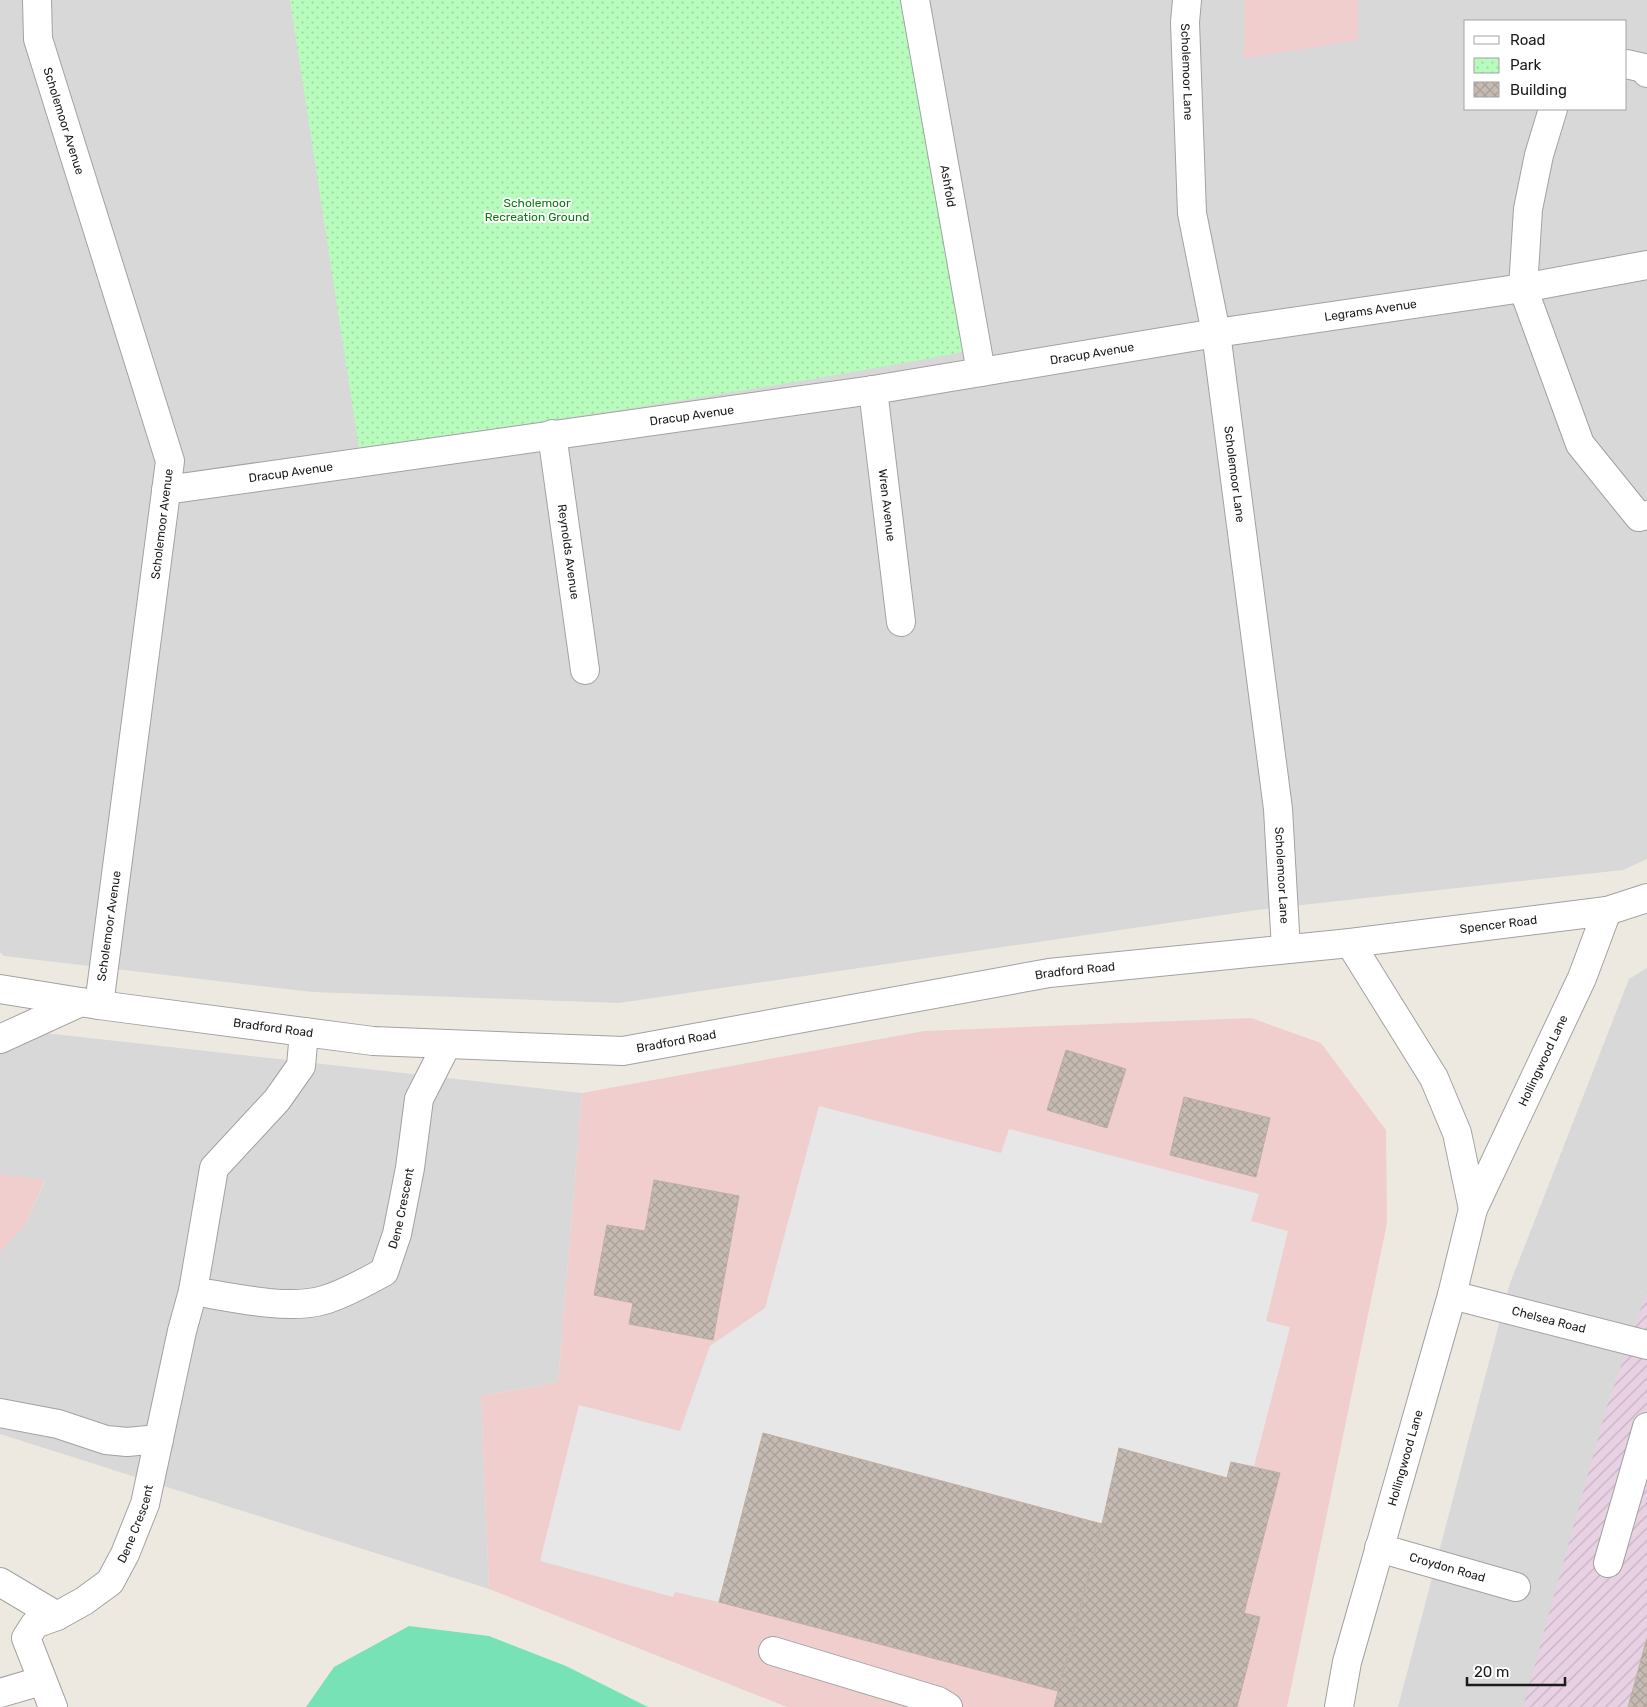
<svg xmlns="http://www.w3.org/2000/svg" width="1647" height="1707" font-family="Rubik,sans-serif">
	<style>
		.residential { fill: #d9d8d8; fill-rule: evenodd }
		.commercial { fill: #f0cecd }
		.industrial { fill: url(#industrial-furrows) }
		.park { fill: url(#park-dots) }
		.pitch { fill: #78e2b7 }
		.parking { fill: #e7e7e7 }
		.building { fill: url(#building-cross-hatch); stroke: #c0aea2 }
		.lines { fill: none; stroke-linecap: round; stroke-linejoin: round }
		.minor-casing { stroke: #a2a2a2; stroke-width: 30 }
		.minor { stroke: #fff; stroke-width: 28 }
		.labels { text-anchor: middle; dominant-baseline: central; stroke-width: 4; stroke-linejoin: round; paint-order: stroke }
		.street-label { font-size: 12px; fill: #1b1b1b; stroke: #fff }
		.park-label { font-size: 12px; fill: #057d0d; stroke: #fff }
	</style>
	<defs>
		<pattern id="industrial-furrows" width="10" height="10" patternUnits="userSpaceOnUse" patternTransform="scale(1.25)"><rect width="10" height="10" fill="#e7d1e3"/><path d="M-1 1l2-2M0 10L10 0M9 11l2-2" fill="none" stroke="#c6b3c2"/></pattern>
		<pattern id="park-dots" width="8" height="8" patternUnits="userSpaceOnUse" patternTransform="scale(1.25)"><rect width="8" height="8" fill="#b8fcbd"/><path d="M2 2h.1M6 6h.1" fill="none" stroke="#9ed7a2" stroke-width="1.8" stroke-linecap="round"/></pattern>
		<pattern id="building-cross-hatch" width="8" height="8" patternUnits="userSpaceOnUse" patternTransform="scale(1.25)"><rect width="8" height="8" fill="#c5bbb3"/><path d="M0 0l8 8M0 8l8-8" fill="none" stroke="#a9a099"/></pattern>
	</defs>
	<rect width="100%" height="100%" fill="#eee9e0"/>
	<!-- residential -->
	<path class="residential" d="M 0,0 L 1647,0 L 1647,859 L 1623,870 L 1257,910 L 619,1003 L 312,992 L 4,956 L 0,952 ZM 1466,21 L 1626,21 L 1626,109 L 1466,109 Z
		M 1647,968 L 1647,1374 L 1531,1707 L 1398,1707 L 1509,1286 L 1629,979 Z
		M 0,1028 L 582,1093 L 558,1382 L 481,1396 L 489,1589 L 0,1434 L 0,1252 L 25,1225 L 45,1181 L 0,1174 Z"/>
	<!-- commercial -->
	<path class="commercial" d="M 1244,0 L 1358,0 L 1358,40 L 1244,59 Z
		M 1251,1018 L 1321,1043 L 1386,1130 L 1387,1223 L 1287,1707 L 787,1707 L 489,1589 L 481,1396 L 558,1382 L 582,1093 L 924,1031 Z
		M 0,1174 L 45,1180 L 25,1225 L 0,1252 Z"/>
	<!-- industrial -->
	<path class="industrial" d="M 1647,1291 L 1647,1707 L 1523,1707 L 1607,1406 Z"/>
	<!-- park -->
	<path class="park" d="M 290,0 L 910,0 L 969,351 C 767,389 563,419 359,448 Z"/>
	<!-- pitch -->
	<path class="pitch" d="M 409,1626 L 489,1636 L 566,1666 L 648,1707 L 306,1707 L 334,1667 Z"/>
	<!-- parking -->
	<path class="parking" d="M 819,1106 L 1001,1153 L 1009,1129 L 1259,1194 L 1251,1221 L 1288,1231 L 1266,1321 L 1290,1327 L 1254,1466 L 1231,1462 L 1227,1478 L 1119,1448 L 1102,1524 L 764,1433 L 719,1602 L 675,1592 L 673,1597 L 540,1561 L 579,1405 L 680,1431 L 710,1346 L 765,1308 Z"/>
	<!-- building -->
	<path class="building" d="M 1066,1050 L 1126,1069 L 1107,1128 L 1047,1110 Z
		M 1184,1097 L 1270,1118 L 1256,1177 L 1170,1155 Z
		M 654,1180 L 739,1196 L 713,1340 L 629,1324 L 633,1303 L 594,1295 L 607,1225 L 645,1231 Z
		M 763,1433 L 1102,1524 L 1058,1691 L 719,1602 Z
		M 1119,1448 L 1227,1478 L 1231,1462 L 1280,1473 L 1244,1613 L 1260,1617 L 1237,1707 L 1054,1707 L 1102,1524 Z
		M 1647,1638 L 1647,1707 L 1628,1707 Z"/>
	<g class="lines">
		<!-- minor casing -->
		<g class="minor-casing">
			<g id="minor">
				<path id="s1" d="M 37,0 L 38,39 L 170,461 L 99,1005"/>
				<path id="s2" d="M 915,0 L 981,372"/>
				<path id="s3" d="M 1187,0 L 1185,22 L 1192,213 L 1216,333 L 1278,809 L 1286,949"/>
				<path d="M 1626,64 L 1644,68 L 1647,73"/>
				<path d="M 1553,109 L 1539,155 L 1528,209 L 1523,288 L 1580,444 L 1639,517 L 1647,515"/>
				<path id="s4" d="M 873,390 L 901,622"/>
				<path id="s5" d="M 552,434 L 585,670"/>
				<path id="s6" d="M 166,490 L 873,390 L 1216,333 L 1523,288 L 1647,265"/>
				<path d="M 1350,943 L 1434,1078 L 1457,1133 L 1473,1209"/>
				<path id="s7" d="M 0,989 L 99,1005 L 373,1041 L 623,1051 L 1049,973 L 1350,943 L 1607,911 L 1647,898"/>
				<path id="s8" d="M 304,1032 L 301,1066 L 277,1100 L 214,1168 L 193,1291 C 230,1297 288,1311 324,1300 C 345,1294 365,1282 384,1272 L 397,1234 L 410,1168 L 419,1099 L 447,1044"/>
				<path d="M 0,1039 L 81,1002"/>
				<path id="s9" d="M 1452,1295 L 1647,1345"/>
				<path d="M 0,1413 L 58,1424 L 106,1440 L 127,1442 L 159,1439"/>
				<path id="s10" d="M 1379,1548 L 1516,1587"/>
				<path d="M 1608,1563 L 1647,1427"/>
				<path d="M 0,1582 L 57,1616"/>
				<path d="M 773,1651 L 938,1701 L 948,1707"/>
				<path d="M 0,1693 L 41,1681"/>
				<path id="s11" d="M 53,1707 L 26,1638 L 35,1624 L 57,1616 L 84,1601 L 110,1582 L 125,1554 L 145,1504 L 182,1331 L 193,1291"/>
				<path id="s12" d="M 1339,1707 L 1347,1662 L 1452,1295 L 1473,1209 L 1582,978 L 1607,911"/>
			</g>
		</g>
		<!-- minor -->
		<use href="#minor" class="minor"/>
	</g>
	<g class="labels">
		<!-- street labels -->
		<g class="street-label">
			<text stroke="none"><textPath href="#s3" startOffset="72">Scholemoor Lane</textPath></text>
			<text stroke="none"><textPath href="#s1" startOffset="125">Scholemoor Avenue</textPath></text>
			<text stroke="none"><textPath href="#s2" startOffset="189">Ashfold</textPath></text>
			<text stroke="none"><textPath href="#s6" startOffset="1218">Legrams Avenue</textPath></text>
			<text stroke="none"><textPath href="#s6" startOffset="936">Dracup Avenue</textPath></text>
			<text stroke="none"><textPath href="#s6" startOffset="531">Dracup Avenue</textPath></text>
			<text stroke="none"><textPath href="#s6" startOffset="126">Dracup Avenue</textPath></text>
			<text stroke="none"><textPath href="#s3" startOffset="478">Scholemoor Lane</textPath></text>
			<text stroke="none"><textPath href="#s4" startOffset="116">Wren Avenue</textPath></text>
			<text transform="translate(162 524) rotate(-83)">Scholemoor Avenue</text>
			<text stroke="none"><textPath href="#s5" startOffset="119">Reynolds Avenue</textPath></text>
			<text stroke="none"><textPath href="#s3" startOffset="882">Scholemoor Lane</textPath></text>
			<text stroke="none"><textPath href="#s7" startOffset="1512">Spencer Road</textPath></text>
			<text transform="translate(109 926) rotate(-82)">Scholemoor Avenue</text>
			<text stroke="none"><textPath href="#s7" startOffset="1086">Bradford Road</textPath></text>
			<text stroke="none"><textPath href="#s7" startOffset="276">Bradford Road</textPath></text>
			<text stroke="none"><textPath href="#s7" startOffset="681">Bradford Road</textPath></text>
			<text stroke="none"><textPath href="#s12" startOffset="680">Hollingwood Lane</textPath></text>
			<text stroke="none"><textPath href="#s8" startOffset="558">Dene Crescent</textPath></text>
			<text stroke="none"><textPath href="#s9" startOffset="100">Chelsea Road</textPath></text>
			<text stroke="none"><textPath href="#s12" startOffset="258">Hollingwood Lane</textPath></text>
			<text stroke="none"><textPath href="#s11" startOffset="241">Dene Crescent</textPath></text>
			<text stroke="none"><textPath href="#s10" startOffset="71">Croydon Road</textPath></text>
		</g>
		<!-- park labels -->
		<g class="park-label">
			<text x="537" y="203">Scholemoor<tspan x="537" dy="14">Recreation Ground</tspan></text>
		</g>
	</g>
	<!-- legend -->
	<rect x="1464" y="20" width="162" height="90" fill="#ffffff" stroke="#a4a4a4"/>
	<rect x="1474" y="36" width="25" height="8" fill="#ffffff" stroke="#a4a4a4"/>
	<text x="1510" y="45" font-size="15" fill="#1b1b1b">Road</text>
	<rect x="1474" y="58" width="25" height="15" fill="url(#park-dots)" stroke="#a4a4a4"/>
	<text x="1510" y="70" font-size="15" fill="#1b1b1b">Park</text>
	<rect x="1474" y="82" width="25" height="15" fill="url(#building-cross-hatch)" stroke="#a4a4a4"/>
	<text x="1510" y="95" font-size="15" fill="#1b1b1b">Building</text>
	<!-- scale -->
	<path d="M1467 1677v8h98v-8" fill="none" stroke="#1b1b1b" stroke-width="2.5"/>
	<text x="1474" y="1677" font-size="15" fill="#1b1b1b" stroke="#ffffff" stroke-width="4" paint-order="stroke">20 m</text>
</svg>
